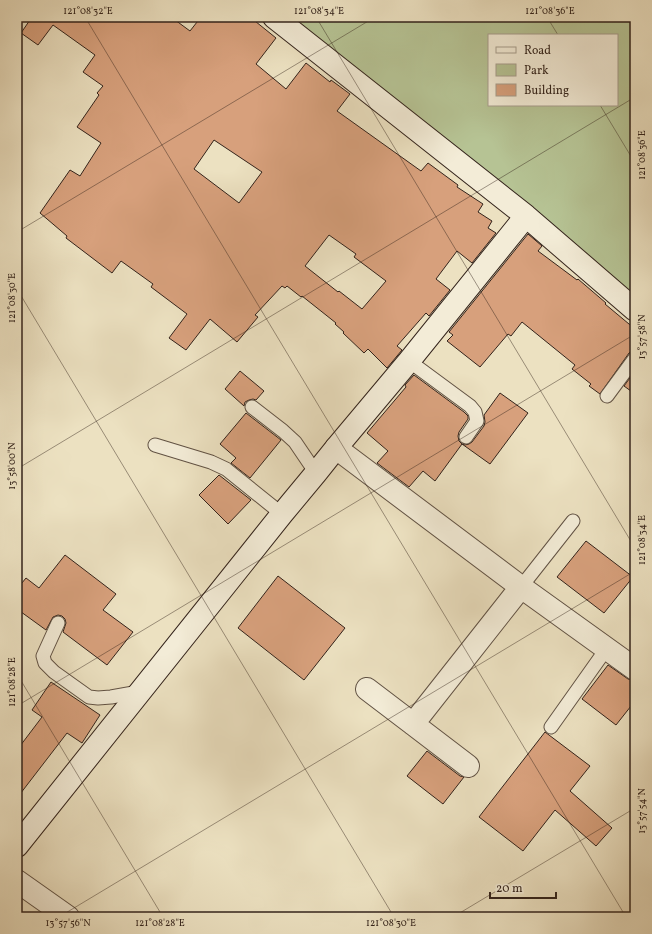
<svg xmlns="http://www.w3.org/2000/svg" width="652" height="934" font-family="Vollkorn,serif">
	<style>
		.green { fill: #b6c394; stroke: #747358; fill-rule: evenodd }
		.building { fill: #d7a07c; stroke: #33231b; fill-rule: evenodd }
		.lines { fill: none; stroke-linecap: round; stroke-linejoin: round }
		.lane-casing { stroke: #615244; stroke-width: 15 }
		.street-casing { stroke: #615244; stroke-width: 24 }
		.secondary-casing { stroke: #33231b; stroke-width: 24 }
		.lane { stroke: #f3ecd7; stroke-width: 13 }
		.street { stroke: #f3ecd7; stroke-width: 22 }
		.secondary { stroke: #f3ecd7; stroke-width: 22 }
		.ticks { fill: none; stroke: #33231b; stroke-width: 1; stroke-opacity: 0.45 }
		.neatline { fill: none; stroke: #33231b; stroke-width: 1.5 }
		.ticks-label { font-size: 10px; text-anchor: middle; fill: #33231b }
	</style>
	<rect width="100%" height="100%" fill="#ece1c1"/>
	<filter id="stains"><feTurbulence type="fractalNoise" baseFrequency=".005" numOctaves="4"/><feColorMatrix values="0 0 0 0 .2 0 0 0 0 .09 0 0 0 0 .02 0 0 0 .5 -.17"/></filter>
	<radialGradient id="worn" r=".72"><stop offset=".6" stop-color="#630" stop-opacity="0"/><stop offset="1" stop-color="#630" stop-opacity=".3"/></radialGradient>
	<!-- green -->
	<path class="green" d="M 286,17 L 635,17 L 635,303 ZM 489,35 L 617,35 L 617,105 L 489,105 Z"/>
	<!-- building -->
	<path class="building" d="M 32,17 L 171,17 L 190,31 L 201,17 L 250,17 L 276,38 L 256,64 L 286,89 L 306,63 L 330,82 L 331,80 L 350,94 L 337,111 L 421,171 L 428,163 L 458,185 L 457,187 L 483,204 L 478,212 L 492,221 L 488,228 L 496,233 L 472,263 L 457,251 L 436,279 L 450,290 L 429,316 L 426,313 L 397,346 L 402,350 L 387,368 L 368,349 L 364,353 L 343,333 L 344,332 L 335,324 L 336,323 L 302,296 L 301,297 L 287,286 L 285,288 L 282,286 L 255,315 L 258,317 L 237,342 L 210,319 L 186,350 L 169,338 L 187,314 L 151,287 L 153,284 L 121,261 L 112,273 L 66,238 L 67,236 L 40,213 L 70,170 L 80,176 L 101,143 L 77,127 L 99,95 L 97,93 L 103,86 L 83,72 L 95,55 L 53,25 L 38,45 L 21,33 ZM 214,140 L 262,172 L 239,203 L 194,169 ZM 329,235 L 356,254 L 354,257 L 386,281 L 362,309 L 339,291 L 338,292 L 305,266 Z
		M 528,234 L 542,246 L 538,251 L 577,280 L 578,279 L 606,303 L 605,304 L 635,329 L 635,350 L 631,351 L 629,353 L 600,394 L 589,386 L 591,384 L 572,369 L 575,365 L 522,322 L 511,336 L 508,334 L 480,367 L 447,341 L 453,335 L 449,332 Z
		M 240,371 L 264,391 L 256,400 L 253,399 L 249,400 L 245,402 L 244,406 L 225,389 Z
		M 635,371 L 635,394 L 624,386 Z
		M 414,375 L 464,412 L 468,416 L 468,419 L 459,432 L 458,436 L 459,441 L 462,444 L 465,445 L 469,444 L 472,442 L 484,426 L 485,422 L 484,415 L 500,393 L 528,413 L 490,464 L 462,444 L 435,481 L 423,471 L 409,487 L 377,463 L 388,451 L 367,433 L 406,387 L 405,385 Z
		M 246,413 L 281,440 L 250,478 L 231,463 L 236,458 L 220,444 Z
		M 219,475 L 251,500 L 228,524 L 199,495 Z
		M 586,541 L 633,577 L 604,613 L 557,577 Z
		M 65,555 L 116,594 L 103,610 L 133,632 L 107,665 L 63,632 L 66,623 L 65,619 L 62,616 L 58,615 L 53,617 L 46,630 L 17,609 L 17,589 L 26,578 L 39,588 Z
		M 278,576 L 345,628 L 304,680 L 238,628 Z
		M 608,665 L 628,679 L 635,681 L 635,701 L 616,725 L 582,699 Z
		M 51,682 L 100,715 L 82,743 L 67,733 L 17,798 L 17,750 L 42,717 L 32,710 Z
		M 545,732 L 590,766 L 570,791 L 612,828 L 596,846 L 555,810 L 523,851 L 479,817 Z
		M 427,751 L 460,776 L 464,777 L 443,804 L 407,776 Z"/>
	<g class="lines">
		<!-- lane casing -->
		<g class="lane-casing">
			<path id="lane" d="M 409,361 L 470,406 L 475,412 L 477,421 L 466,437
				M 607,396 L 635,358
				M 252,407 L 283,431 L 295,442 L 316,473
				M 155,445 L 211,462 L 226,469 L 282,514
				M 521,587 L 573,521
				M 58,623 L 43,656 L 45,663 L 54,672 L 89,697 L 98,698 L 111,697 L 139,692
				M 551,727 L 607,648"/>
		</g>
		<!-- street casing -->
		<g class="street-casing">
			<path id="street" d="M 336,448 L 521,587 L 635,669
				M 367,689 L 413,724 L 468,766
				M 413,724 L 521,587
				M 17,881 L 68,917"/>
		</g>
		<!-- secondary casing -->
		<g class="secondary-casing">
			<path id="secondary" d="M 274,17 L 526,216 L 635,310
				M 17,846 L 282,514 L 316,473 L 336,448 L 409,361 L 526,216"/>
		</g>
		<!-- lane -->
		<use href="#lane" class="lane"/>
		<!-- street -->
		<use href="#street" class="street"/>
		<!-- secondary -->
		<use href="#secondary" class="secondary"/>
	</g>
	<!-- ticks -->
	<path class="ticks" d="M 85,17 L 626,917M 316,17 L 635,548M 547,17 L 558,35M 600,105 L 635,163M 17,232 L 375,17M 17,289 L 394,917M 17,469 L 635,97M 17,674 L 163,917M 17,706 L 635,334M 59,917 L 635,571M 453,917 L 635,808"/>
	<!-- margin -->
	<rect width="652" height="934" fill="none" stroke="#ece1c1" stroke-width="44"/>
	<!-- legend -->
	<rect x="488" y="34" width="130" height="72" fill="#f3ecd7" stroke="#a69c8c"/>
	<rect x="496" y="47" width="20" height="6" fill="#f3ecd7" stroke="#a69c8c"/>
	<text x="524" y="54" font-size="12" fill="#33231b">Road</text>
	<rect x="496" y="64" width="20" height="12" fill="#b6c394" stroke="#a69c8c"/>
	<text x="524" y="74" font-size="12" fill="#33231b">Park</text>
	<rect x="496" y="84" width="20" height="12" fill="#d7a07c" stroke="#a69c8c"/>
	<text x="524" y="94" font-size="12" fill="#33231b">Building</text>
	<!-- scale -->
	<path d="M490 892v6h66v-6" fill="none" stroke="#33231b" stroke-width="2"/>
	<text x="496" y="892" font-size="12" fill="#33231b" stroke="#f3ecd7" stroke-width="3" paint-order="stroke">20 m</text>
	<rect x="22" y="22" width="608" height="890" class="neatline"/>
	<g class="ticks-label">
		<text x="88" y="14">121°08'32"E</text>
		<text x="319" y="14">121°08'34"E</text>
		<text x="550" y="14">121°08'36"E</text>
		<text transform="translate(641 155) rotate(-90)" y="4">121°08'36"E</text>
		<text transform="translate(11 298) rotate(-90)" y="4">121°08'30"E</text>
		<text transform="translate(641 337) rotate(-90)" y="4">13°57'58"N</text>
		<text transform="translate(11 466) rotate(-90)" y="4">13°58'00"N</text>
		<text transform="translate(641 540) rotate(-90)" y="4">121°08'34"E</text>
		<text transform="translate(11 682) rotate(-90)" y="4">121°08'28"E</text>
		<text transform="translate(641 811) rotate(-90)" y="4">13°57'54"N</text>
		<text x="68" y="926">13°57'56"N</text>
		<text x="160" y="926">121°08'28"E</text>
		<text x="391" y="926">121°08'30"E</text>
	</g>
	<rect width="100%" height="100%" filter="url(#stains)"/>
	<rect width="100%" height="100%" fill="url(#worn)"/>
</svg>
